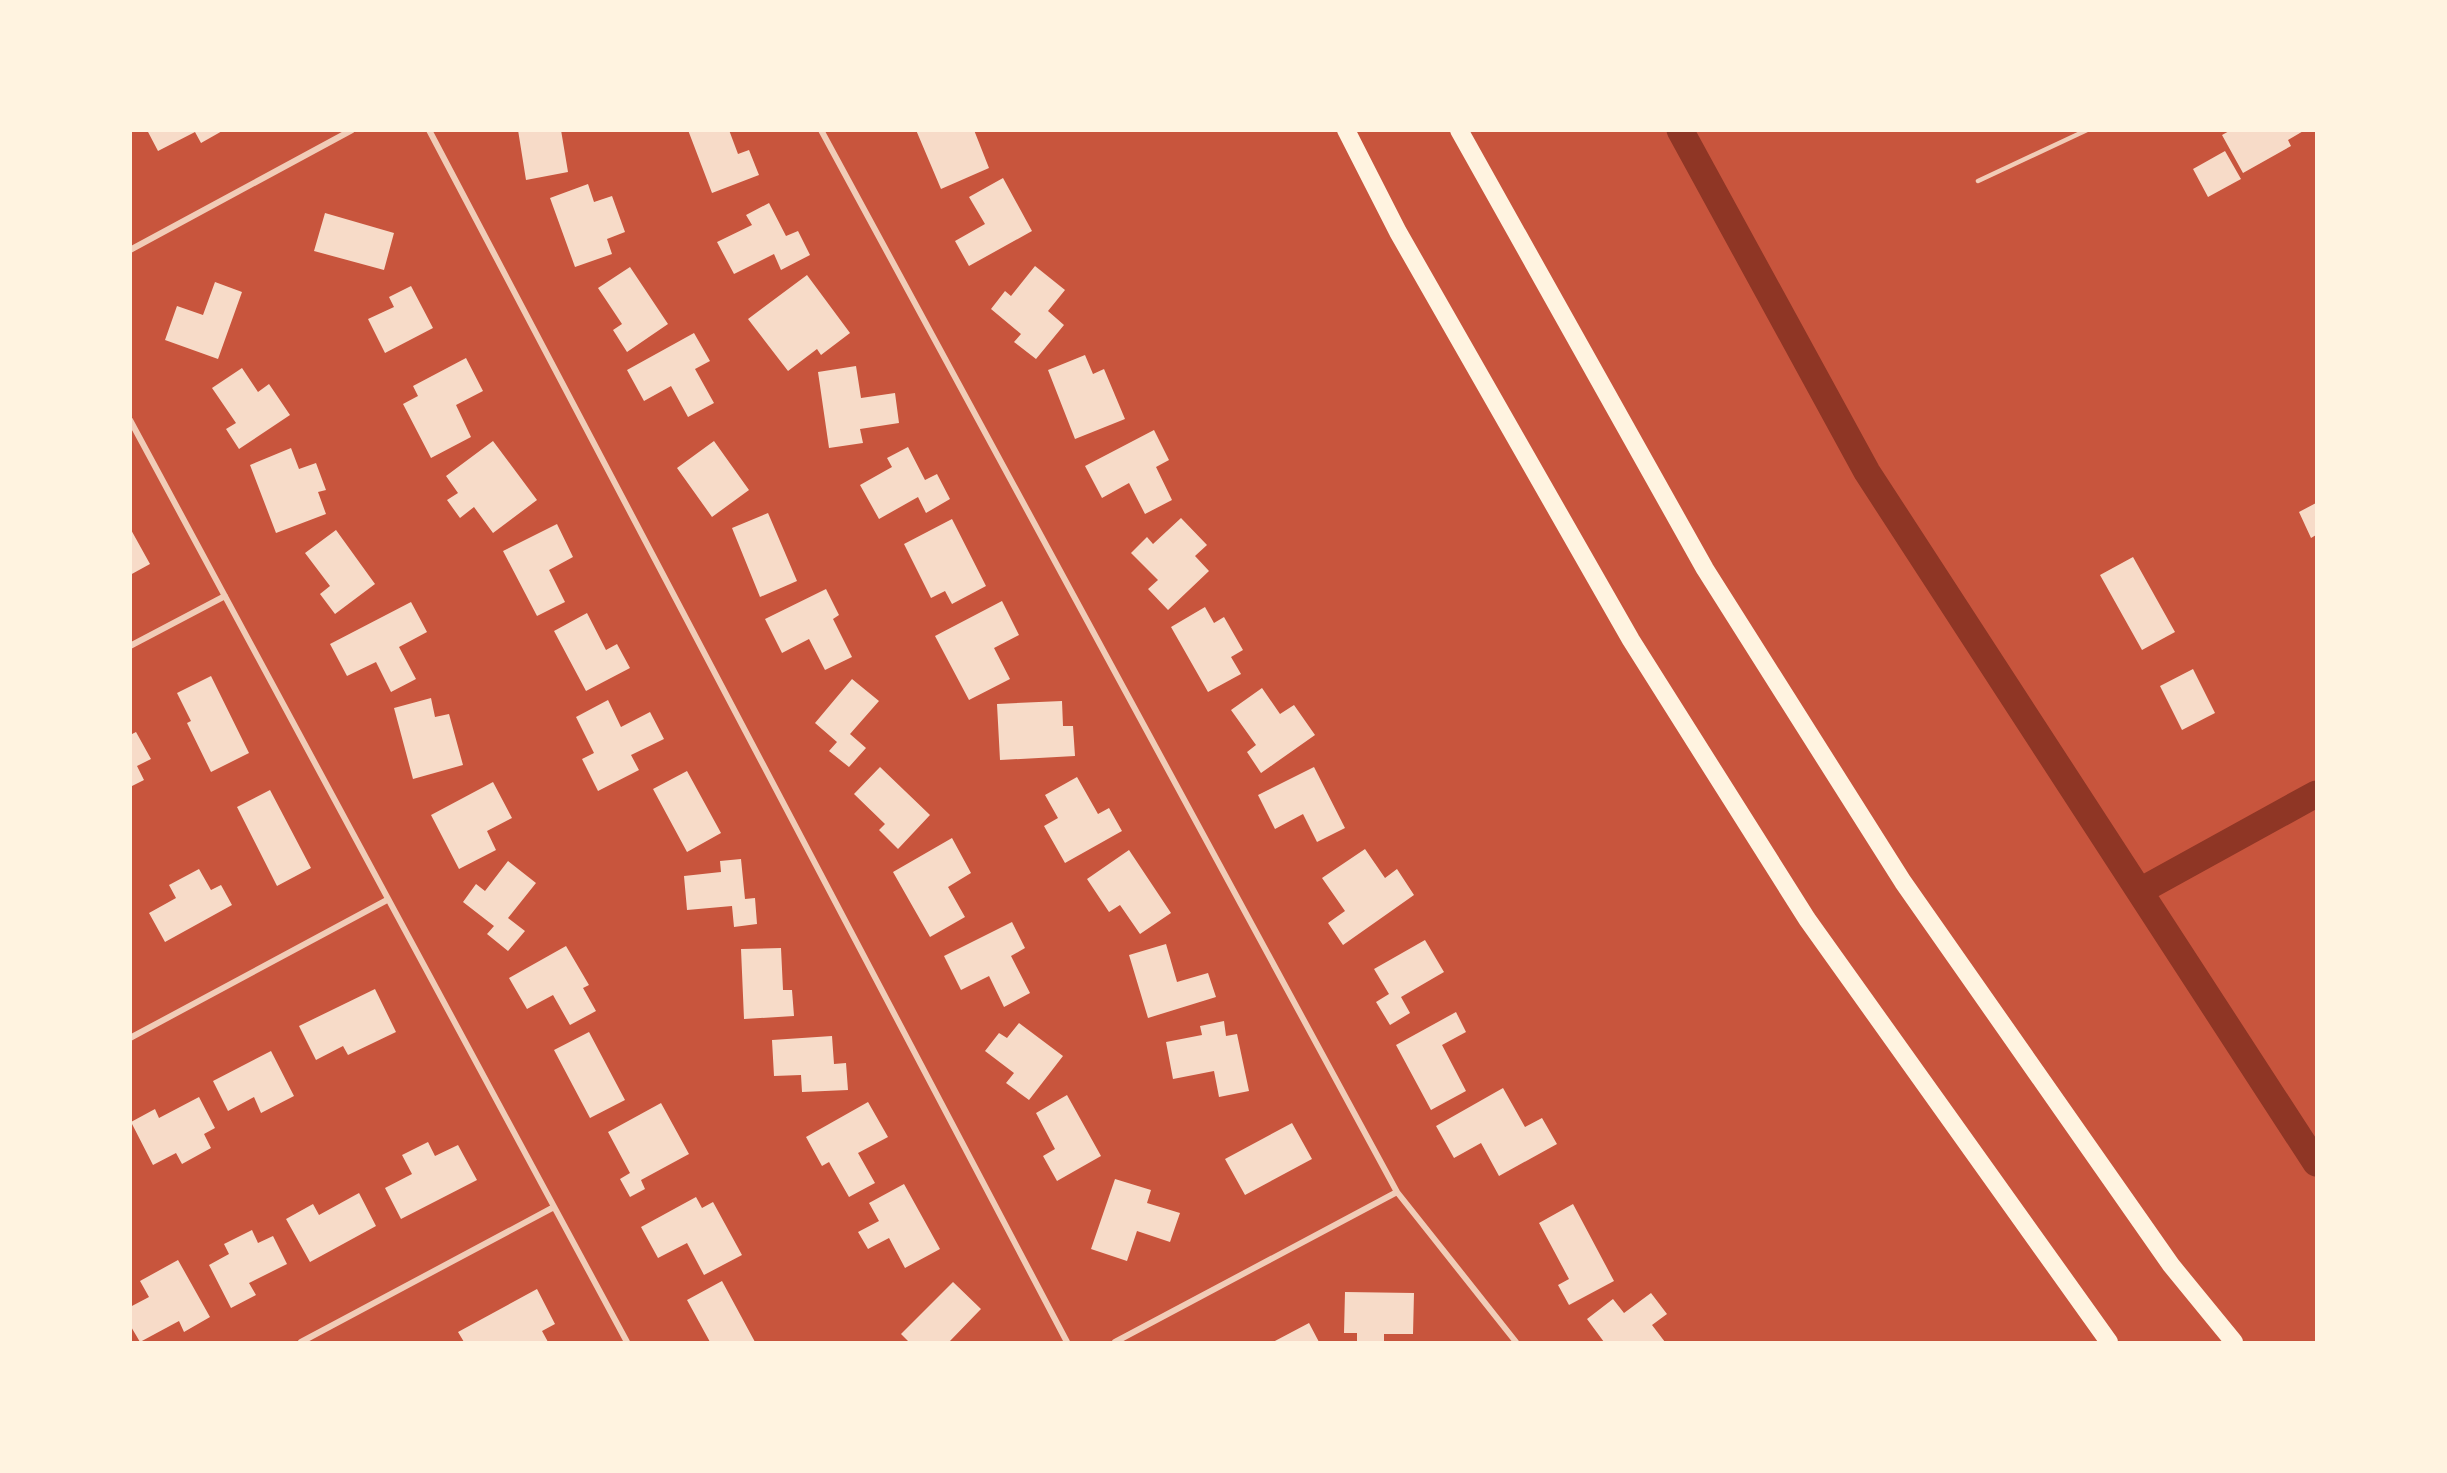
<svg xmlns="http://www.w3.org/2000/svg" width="2447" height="1473" font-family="'Open Sans',sans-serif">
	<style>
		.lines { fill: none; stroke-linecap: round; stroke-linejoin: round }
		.canal { stroke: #8f3625; stroke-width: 27 }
		.building { fill: #f7dbc8 }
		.service { stroke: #f1ccb7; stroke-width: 4.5 }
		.minor { stroke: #f1ccb7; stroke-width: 6 }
		.motorway { stroke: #fff3e0; stroke-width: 18 }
	</style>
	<rect width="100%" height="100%" fill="#c8553d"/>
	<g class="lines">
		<!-- canal -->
		<path class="canal" d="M 1680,130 L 1867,472 L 2316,1163
			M 2140,891 L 2316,794"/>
	</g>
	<!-- building -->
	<path class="building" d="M 147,130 L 224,130 L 201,143 L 195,132 L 158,151 Z
		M 518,130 L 561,130 L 568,172 L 526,180 Z
		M 688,130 L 729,130 L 738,154 L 749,150 L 759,175 L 712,193 Z
		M 916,130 L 974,130 L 989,168 L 941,189 Z
		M 2231,130 L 2305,130 L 2288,140 L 2291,146 L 2243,173 L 2222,135 Z
		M 2225,151 L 2241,179 L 2208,197 L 2193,169 Z
		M 1003,178 L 1032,231 L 969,266 L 955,241 L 985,224 L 969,197 Z
		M 588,184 L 594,202 L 612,196 L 625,232 L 607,239 L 612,254 L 575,267 L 550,198 Z
		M 769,203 L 786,236 L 798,231 L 810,255 L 781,270 L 774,254 L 734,274 L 717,242 L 752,225 L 746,215 Z
		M 325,213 L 394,233 L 384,270 L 314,251 Z
		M 1035,266 L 1065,290 L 1048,311 L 1064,325 L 1036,359 L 1014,342 L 1021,334 L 991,309 L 1005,291 L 1011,296 Z
		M 630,267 L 668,324 L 627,352 L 613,330 L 622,324 L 598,288 Z
		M 807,275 L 850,333 L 821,355 L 817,349 L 788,371 L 748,319 Z
		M 215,282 L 242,292 L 218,359 L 165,340 L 177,306 L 203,315 Z
		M 411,286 L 433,328 L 385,353 L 368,319 L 394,307 L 389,297 Z
		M 694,333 L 710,361 L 695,369 L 714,403 L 688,417 L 671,386 L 644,401 L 627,370 Z
		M 1085,355 L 1093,374 L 1104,369 L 1125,419 L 1075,439 L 1048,370 Z
		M 466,358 L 483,391 L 456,405 L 471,437 L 431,458 L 403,404 L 418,396 L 413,386 Z
		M 856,366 L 861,398 L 895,393 L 899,423 L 860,429 L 863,443 L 829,448 L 818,372 Z
		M 242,368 L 258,392 L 269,384 L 290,415 L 239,449 L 226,429 L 236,423 L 212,388 Z
		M 1154,430 L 1169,460 L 1156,467 L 1172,500 L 1145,514 L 1129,483 L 1102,498 L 1085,466 Z
		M 493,441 L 537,500 L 493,533 L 474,507 L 460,518 L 447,500 L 458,493 L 446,476 Z
		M 714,441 L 749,490 L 712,517 L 677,468 Z
		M 908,447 L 925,480 L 937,474 L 950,499 L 926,513 L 918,497 L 879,519 L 860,485 L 892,467 L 887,458 Z
		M 291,448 L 299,469 L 316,463 L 326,490 L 318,492 L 326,514 L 276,533 L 250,465 Z
		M 2316,503 L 2316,535 L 2311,538 L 2299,512 Z
		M 768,513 L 797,581 L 760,597 L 732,528 Z
		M 1181,518 L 1207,545 L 1195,556 L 1209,571 L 1168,610 L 1148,589 L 1158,580 L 1131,553 L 1147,537 L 1153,544 Z
		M 952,519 L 986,586 L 952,604 L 945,591 L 931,598 L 904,544 Z
		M 557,524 L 573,557 L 549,570 L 565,602 L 537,616 L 503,551 Z
		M 130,528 L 150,564 L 130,575 Z
		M 336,530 L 375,584 L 335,614 L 320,594 L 330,586 L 305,553 Z
		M 2133,557 L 2175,632 L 2142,650 L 2100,575 Z
		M 826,589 L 839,615 L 833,619 L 852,657 L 825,670 L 809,639 L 782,653 L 765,619 Z
		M 1002,601 L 1019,635 L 994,648 L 1010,679 L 969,700 L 935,636 Z
		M 411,602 L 427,632 L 399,647 L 416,679 L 391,692 L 376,662 L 347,676 L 330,644 Z
		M 1205,607 L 1214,623 L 1224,617 L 1243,650 L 1231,657 L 1241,674 L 1208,692 L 1171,627 Z
		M 587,613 L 606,650 L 617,644 L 630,668 L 586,691 L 554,631 Z
		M 2193,669 L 2215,713 L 2182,730 L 2160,686 Z
		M 211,676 L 249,753 L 211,772 L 187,723 L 191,721 L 177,693 Z
		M 852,679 L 879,701 L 850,734 L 866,748 L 849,767 L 829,751 L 837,742 L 815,723 Z
		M 1262,688 L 1280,714 L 1294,705 L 1315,735 L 1261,773 L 1247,752 L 1256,745 L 1231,710 Z
		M 431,698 L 435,717 L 449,714 L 463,765 L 413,779 L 394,708 Z
		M 608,700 L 621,727 L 650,712 L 664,739 L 631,755 L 639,770 L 598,791 L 582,759 L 594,753 L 576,717 Z
		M 1062,701 L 1063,726 L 1073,726 L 1075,756 L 1000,760 L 997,704 Z
		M 136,732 L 151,759 L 137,766 L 144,780 L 130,787 L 130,735 Z
		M 880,767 L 930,815 L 898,849 L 879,830 L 885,824 L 854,794 Z
		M 1314,767 L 1345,828 L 1317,842 L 1303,814 L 1275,829 L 1258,795 Z
		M 687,771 L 721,833 L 687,852 L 653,789 Z
		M 1077,777 L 1098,814 L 1109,808 L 1122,831 L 1065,863 L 1044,826 L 1058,818 L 1045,795 Z
		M 493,782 L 512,818 L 487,831 L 496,850 L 459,869 L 431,815 Z
		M 270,790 L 311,868 L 277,886 L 237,807 Z
		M 952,838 L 971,873 L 948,887 L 965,917 L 930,937 L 893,872 Z
		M 1365,849 L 1385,878 L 1397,869 L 1414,895 L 1343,945 L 1328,923 L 1345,911 L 1322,878 Z
		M 1129,850 L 1171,913 L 1140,934 L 1120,905 L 1109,912 L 1087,879 Z
		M 741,859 L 745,899 L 755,898 L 757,924 L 734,927 L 732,906 L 687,910 L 684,876 L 721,872 L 720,861 Z
		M 508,861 L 536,883 L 508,918 L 525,931 L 508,951 L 487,934 L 494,926 L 463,902 L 476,884 L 485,891 Z
		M 199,869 L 211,890 L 221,885 L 232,905 L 165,942 L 149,913 L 176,898 L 169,885 Z
		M 1012,922 L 1025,948 L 1011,956 L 1030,993 L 1004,1007 L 989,976 L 961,990 L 944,956 Z
		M 1425,940 L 1444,972 L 1401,997 L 1410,1013 L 1390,1025 L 1376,1002 L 1389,994 L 1374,969 Z
		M 1166,944 L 1177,982 L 1208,973 L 1216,997 L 1148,1018 L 1129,955 Z
		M 566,946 L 589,985 L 583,988 L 596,1011 L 570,1025 L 553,995 L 527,1009 L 509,978 Z
		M 781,948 L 783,990 L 792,990 L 794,1016 L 744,1019 L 741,949 Z
		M 375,989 L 396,1032 L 348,1055 L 343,1046 L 316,1060 L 299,1026 Z
		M 1456,1012 L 1466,1032 L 1442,1045 L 1466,1091 L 1431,1110 L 1396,1045 Z
		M 1224,1021 L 1226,1036 L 1237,1034 L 1249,1091 L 1219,1097 L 1214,1071 L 1173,1079 L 1166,1042 L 1202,1035 L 1200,1026 Z
		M 1019,1023 L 1063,1056 L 1029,1100 L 1006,1083 L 1014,1073 L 985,1051 L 999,1033 L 1007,1038 Z
		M 589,1032 L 625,1100 L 590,1118 L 554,1050 Z
		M 832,1036 L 834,1064 L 846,1063 L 848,1090 L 802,1092 L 801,1075 L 774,1076 L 772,1040 Z
		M 271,1051 L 294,1096 L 261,1113 L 254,1097 L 228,1111 L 213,1081 Z
		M 1503,1088 L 1525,1127 L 1542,1118 L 1557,1144 L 1499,1176 L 1481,1143 L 1454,1158 L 1436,1126 Z
		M 1067,1095 L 1101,1156 L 1057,1181 L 1043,1156 L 1055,1149 L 1036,1113 Z
		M 199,1097 L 215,1128 L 204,1134 L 211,1148 L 182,1164 L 176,1153 L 153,1165 L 131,1122 L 155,1109 L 159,1118 Z
		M 868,1102 L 888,1137 L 858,1153 L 875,1183 L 849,1197 L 829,1162 L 822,1166 L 806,1137 Z
		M 661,1103 L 689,1154 L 641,1180 L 645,1189 L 630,1197 L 620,1179 L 630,1173 L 608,1132 Z
		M 1292,1123 L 1312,1159 L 1245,1195 L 1225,1159 Z
		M 428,1142 L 435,1156 L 458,1145 L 477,1180 L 401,1219 L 385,1188 L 412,1174 L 402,1155 Z
		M 1115,1179 L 1151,1190 L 1147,1203 L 1180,1213 L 1170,1242 L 1137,1231 L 1127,1261 L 1091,1249 Z
		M 904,1184 L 940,1249 L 905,1268 L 889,1238 L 868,1249 L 858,1232 L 879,1221 L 869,1203 Z
		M 359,1193 L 376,1226 L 310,1262 L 286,1219 L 313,1204 L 319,1215 Z
		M 696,1197 L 702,1208 L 713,1202 L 742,1255 L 704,1275 L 687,1243 L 658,1258 L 641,1227 Z
		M 1573,1204 L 1614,1281 L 1569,1305 L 1558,1285 L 1569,1279 L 1539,1223 Z
		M 252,1230 L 258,1243 L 273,1236 L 287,1264 L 249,1283 L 256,1295 L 231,1308 L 209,1265 L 229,1254 L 224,1244 Z
		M 178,1260 L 210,1317 L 184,1332 L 179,1321 L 140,1342 L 130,1325 L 130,1307 L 149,1297 L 140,1281 Z
		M 722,1281 L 755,1342 L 710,1342 L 687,1300 Z
		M 953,1282 L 981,1309 L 949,1342 L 909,1342 L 901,1334 Z
		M 537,1289 L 555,1324 L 542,1331 L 548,1342 L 464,1342 L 458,1332 Z
		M 1345,1292 L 1414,1293 L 1413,1334 L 1384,1334 L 1384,1342 L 1357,1342 L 1357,1333 L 1344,1333 Z
		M 1651,1293 L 1667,1314 L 1652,1325 L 1665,1342 L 1604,1342 L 1587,1319 L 1613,1299 L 1624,1313 Z
		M 1309,1323 L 1319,1342 L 1273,1342 Z"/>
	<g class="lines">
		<!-- service -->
		<path class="service" d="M 1978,181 L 2087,130"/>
		<!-- minor -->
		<path class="minor" d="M 429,130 L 1067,1342
			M 821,130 L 1397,1192 L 1516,1342
			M 130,250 L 352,130
			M 130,420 L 627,1342
			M 130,646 L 225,596
			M 130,1038 L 387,900
			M 301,1342 L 554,1207
			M 1115,1342 L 1397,1192"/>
		<!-- motorway -->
		<path class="motorway" d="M 1346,130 L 1398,232 L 1631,640 L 1807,919 L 2109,1342
			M 1459,130 L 1705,569 L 1903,882 L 2171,1265 L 2234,1342"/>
	</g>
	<!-- border -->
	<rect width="2447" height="1473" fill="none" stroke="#fff3e0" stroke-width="264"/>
</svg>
